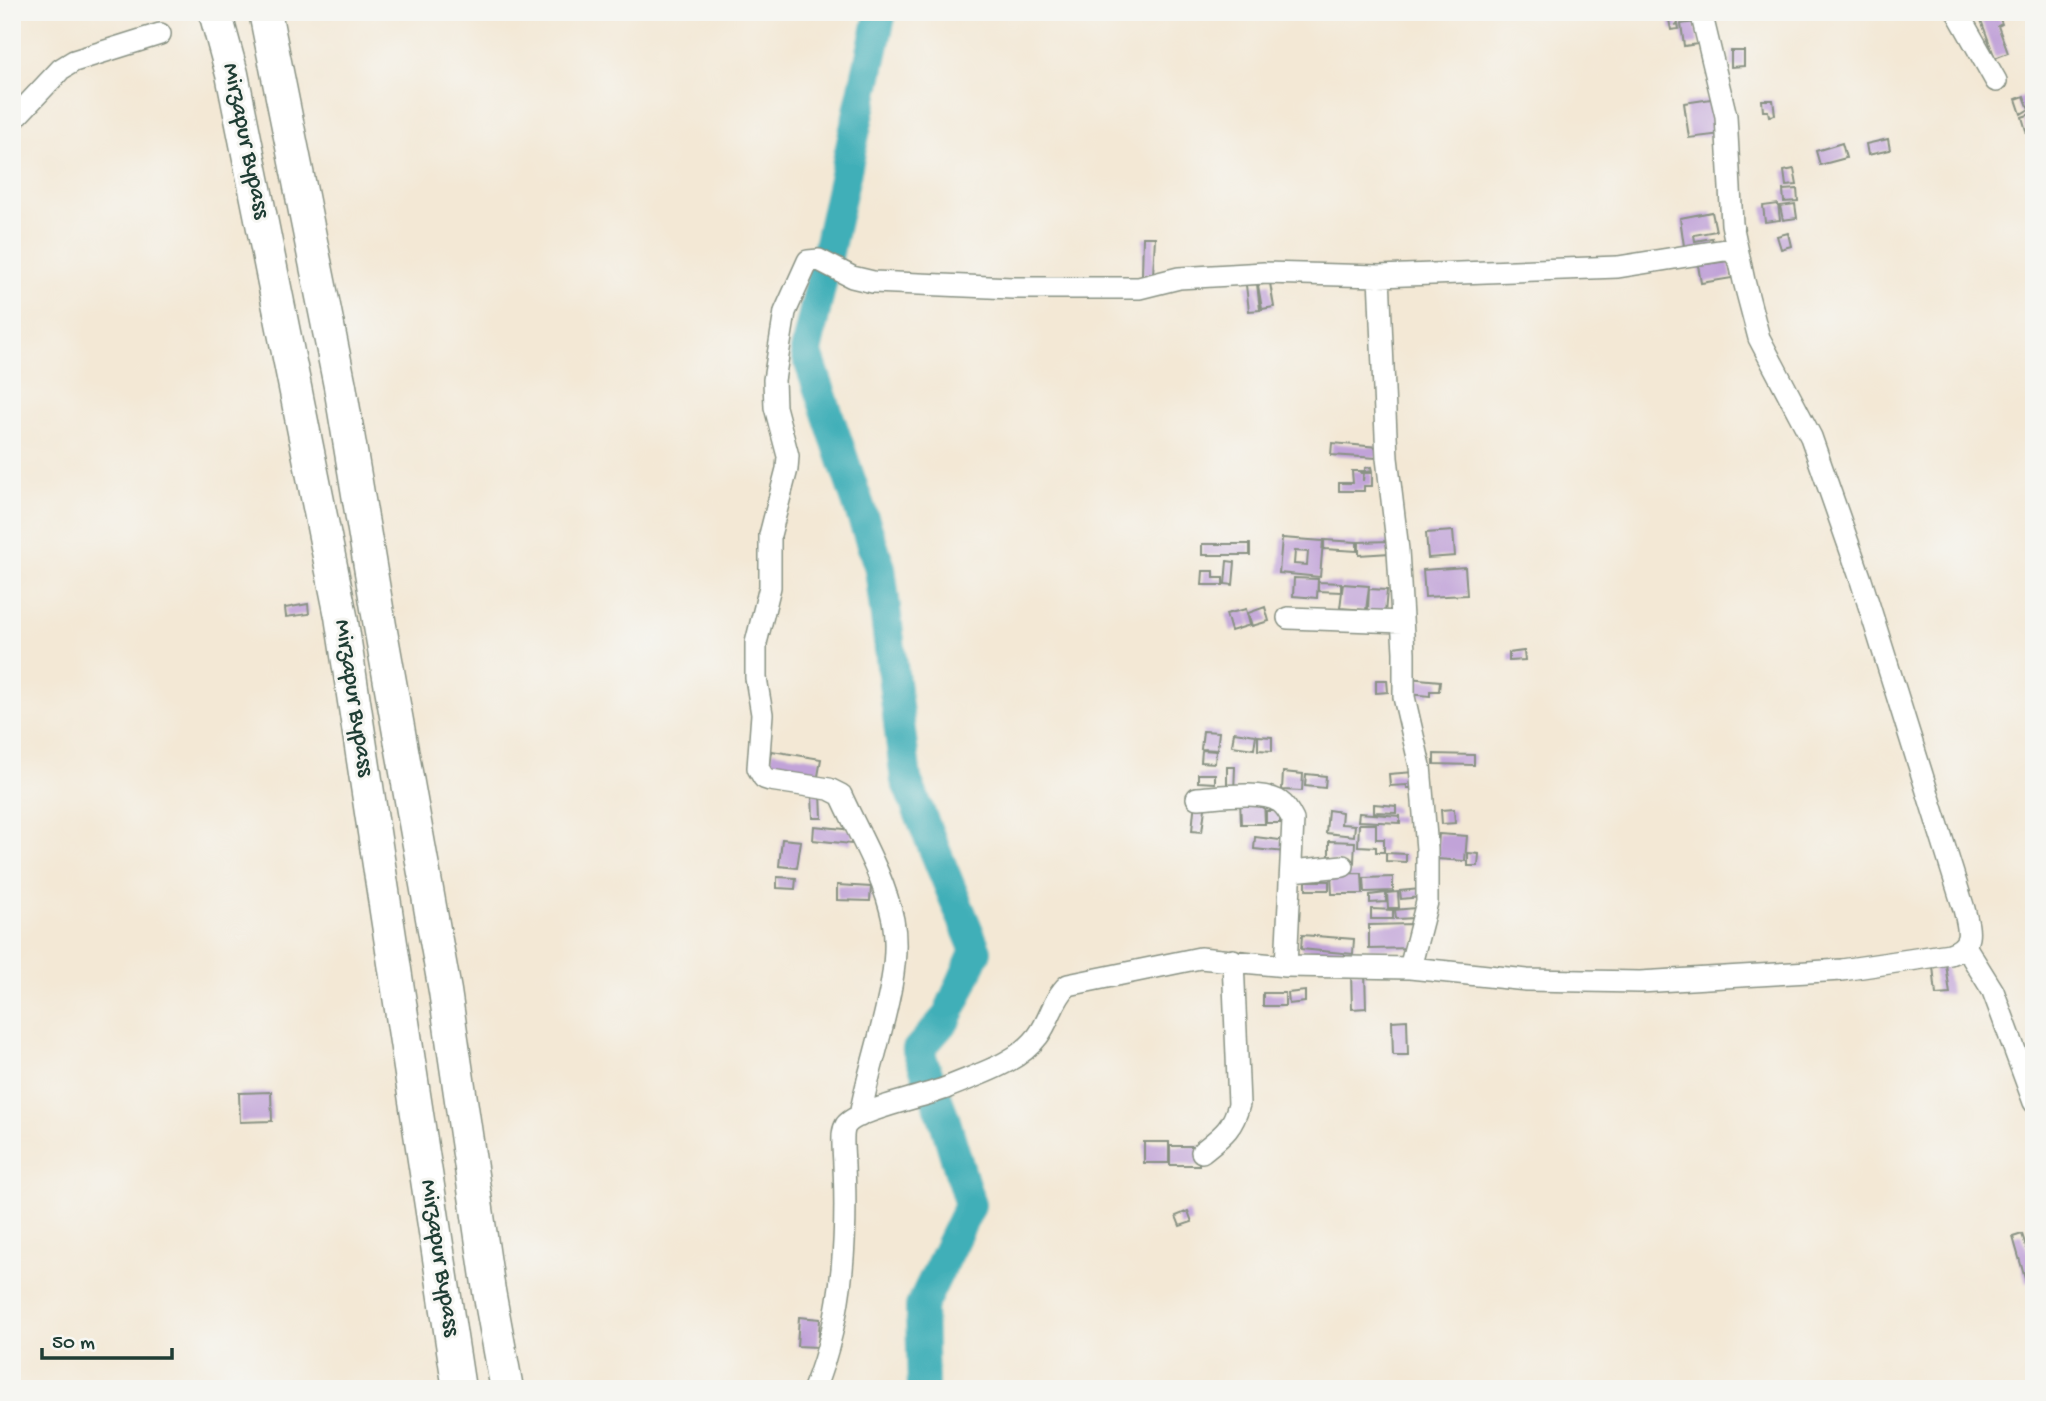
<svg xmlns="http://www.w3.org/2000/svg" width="2046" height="1401" font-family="'Gochi Hand',sans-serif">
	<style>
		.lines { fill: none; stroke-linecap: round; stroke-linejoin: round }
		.river { stroke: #3fafb8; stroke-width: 32 }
		.building { fill: #c1a3d8; fill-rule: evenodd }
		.minor-casing { stroke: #899284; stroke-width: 24 }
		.highway-casing { stroke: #899284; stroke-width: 35 }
		.minor { stroke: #fff; stroke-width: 21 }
		.highway { stroke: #fff; stroke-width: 32 }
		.labels { text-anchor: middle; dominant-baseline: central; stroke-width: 6; stroke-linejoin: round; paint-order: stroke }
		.street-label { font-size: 24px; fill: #1f3d34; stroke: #f6f6f2 }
	</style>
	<rect width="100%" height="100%" fill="#f6f6f2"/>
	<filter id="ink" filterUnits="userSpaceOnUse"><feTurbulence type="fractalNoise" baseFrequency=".0143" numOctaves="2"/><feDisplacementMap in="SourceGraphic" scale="14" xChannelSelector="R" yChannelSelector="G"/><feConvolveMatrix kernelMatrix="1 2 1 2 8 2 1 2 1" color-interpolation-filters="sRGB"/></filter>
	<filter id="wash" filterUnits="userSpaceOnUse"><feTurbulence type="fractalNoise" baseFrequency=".00686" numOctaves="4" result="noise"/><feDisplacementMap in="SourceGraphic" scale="28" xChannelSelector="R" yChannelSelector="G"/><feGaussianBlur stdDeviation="1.57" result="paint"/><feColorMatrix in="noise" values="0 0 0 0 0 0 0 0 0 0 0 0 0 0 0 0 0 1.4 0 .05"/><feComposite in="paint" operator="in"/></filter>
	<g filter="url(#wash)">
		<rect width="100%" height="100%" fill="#f3e8d5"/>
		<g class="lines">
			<!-- river -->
			<path class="river" d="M 881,12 L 806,351 L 880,568 L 906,780 L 976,951 L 947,1017 L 918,1050 L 944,1118 L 970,1205 L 921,1307 L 923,1389"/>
		</g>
		<g id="blocks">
			<!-- building -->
			<path class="building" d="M 1978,12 L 1991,12 L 1993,16 L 1998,14 L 2002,24 L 1998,26 L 2008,53 L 1995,58 Z
				M 1676,13 L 1678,24 L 1675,25 L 1678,24 L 1679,29 L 1671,30 L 1668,15 Z
				M 1695,22 L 1698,44 L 1684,46 L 1681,24 Z
				M 1731,51 L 1744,51 L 1744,66 L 1731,67 Z
				M 2024,96 L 2029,109 L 2021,114 L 2016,99 Z
				M 1718,98 L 1722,134 L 1689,138 L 1684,103 Z
				M 1762,100 L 1773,100 L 1775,115 L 1769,116 L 1768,111 L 1763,111 Z
				M 2034,113 L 2034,132 L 2027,134 L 2022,117 Z
				M 1888,139 L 1890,150 L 1868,155 L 1866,144 Z
				M 1842,143 L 1846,158 L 1820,165 L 1816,151 Z
				M 1794,169 L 1797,185 L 1786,186 L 1784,171 Z
				M 1797,189 L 1798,201 L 1784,202 L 1783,190 Z
				M 1778,204 L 1780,220 L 1765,222 L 1763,206 Z
				M 1795,204 L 1797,218 L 1783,220 L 1780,206 Z
				M 1712,212 L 1716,231 L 1694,235 L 1695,241 L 1712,238 L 1715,248 L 1685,253 L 1680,218 Z
				M 1788,233 L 1791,246 L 1781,249 L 1777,236 Z
				M 1143,237 L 1155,237 L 1153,275 L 1142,275 Z
				M 1729,261 L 1732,278 L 1701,283 L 1698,265 Z
				M 1270,283 L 1274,307 L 1262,309 L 1258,285 Z
				M 1257,284 L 1260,310 L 1249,311 L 1246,285 Z
				M 1332,443 L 1378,447 L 1377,458 L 1331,455 Z
				M 1371,467 L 1372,471 L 1360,473 L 1363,473 L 1363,481 L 1364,473 L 1372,473 L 1372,486 L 1364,486 L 1364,491 L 1339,491 L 1339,483 L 1353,483 L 1352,471 L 1365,471 L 1365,468 Z
				M 1453,531 L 1455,556 L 1428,558 L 1426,533 Z
				M 1282,538 L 1323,541 L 1320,577 L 1279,573 ZM 1295,551 L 1308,552 L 1307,565 L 1294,564 Z
				M 1324,540 L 1357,542 L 1357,551 L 1324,549 Z
				M 1390,541 L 1390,553 L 1359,555 L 1359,542 Z
				M 1202,544 L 1250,544 L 1250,555 L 1202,555 Z
				M 1227,561 L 1235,562 L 1233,585 L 1225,584 Z
				M 1465,567 L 1467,595 L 1425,597 L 1423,570 Z
				M 1203,571 L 1214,571 L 1214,578 L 1223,578 L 1223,585 L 1202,585 Z
				M 1294,578 L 1318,579 L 1317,598 L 1293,596 Z
				M 1318,582 L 1341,583 L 1341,592 L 1318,591 Z
				M 1343,584 L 1369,586 L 1366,610 L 1340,608 Z
				M 1369,589 L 1387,590 L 1385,614 L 1368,612 Z
				M 308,604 L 309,614 L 286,617 L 285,608 Z
				M 1265,607 L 1269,621 L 1252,626 L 1248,613 Z
				M 1246,609 L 1250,625 L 1231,631 L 1226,614 Z
				M 1524,651 L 1525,660 L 1509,661 L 1509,653 Z
				M 1408,678 L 1440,681 L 1439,691 L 1430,691 L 1430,696 L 1407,694 Z
				M 1376,680 L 1387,680 L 1388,692 L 1376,693 Z
				M 1203,731 L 1219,732 L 1217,750 L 1201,749 Z
				M 1234,732 L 1256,735 L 1254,749 L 1232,746 Z
				M 1258,736 L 1272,737 L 1272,751 L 1258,750 Z
				M 1202,750 L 1216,751 L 1215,763 L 1201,762 Z
				M 772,751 L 821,759 L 817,782 L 769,775 Z
				M 1434,754 L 1474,755 L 1474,765 L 1434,764 Z
				M 1227,767 L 1235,767 L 1234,792 L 1227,791 Z
				M 1283,772 L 1303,774 L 1302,791 L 1282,790 Z
				M 1414,772 L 1415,788 L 1407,788 L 1407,785 L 1390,786 L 1389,774 Z
				M 1198,774 L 1215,774 L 1215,783 L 1198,782 Z
				M 1306,774 L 1326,776 L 1325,788 L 1305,786 Z
				M 821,793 L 822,818 L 813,818 L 812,794 Z
				M 1195,800 L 1206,801 L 1202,832 L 1192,831 Z
				M 1240,800 L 1264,800 L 1265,824 L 1241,824 Z
				M 1374,804 L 1396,806 L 1396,813 L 1374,812 Z
				M 1454,809 L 1455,823 L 1442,824 L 1441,810 Z
				M 1328,810 L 1342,812 L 1341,824 L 1355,825 L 1354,836 L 1326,833 Z
				M 1266,811 L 1280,811 L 1280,823 L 1266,823 Z
				M 1359,813 L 1400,816 L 1400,823 L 1358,821 Z
				M 1359,824 L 1376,824 L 1376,839 L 1384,839 L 1384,852 L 1376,852 L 1376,847 L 1358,846 Z
				M 814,826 L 853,830 L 851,844 L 813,840 Z
				M 1439,834 L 1467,836 L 1465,861 L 1437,859 Z
				M 1255,837 L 1288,841 L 1286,852 L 1254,849 Z
				M 782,839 L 801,841 L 797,868 L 779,866 Z
				M 1329,841 L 1355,842 L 1354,862 L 1329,861 Z
				M 1386,853 L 1406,854 L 1406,862 L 1386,861 Z
				M 1468,853 L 1479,854 L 1478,866 L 1468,866 Z
				M 1362,873 L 1363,894 L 1332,894 L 1331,874 Z
				M 777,877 L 796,878 L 795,889 L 777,888 Z
				M 1393,877 L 1393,891 L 1365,892 L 1364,878 Z
				M 1306,881 L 1329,881 L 1329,890 L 1306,890 Z
				M 837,885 L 871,887 L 870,901 L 837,900 Z
				M 1420,889 L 1421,897 L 1401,899 L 1400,891 Z
				M 1398,892 L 1399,908 L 1388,908 L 1387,893 Z
				M 1386,893 L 1386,902 L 1370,903 L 1370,895 Z
				M 1415,908 L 1415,918 L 1396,919 L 1395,910 Z
				M 1371,909 L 1393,910 L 1393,919 L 1371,919 Z
				M 1412,924 L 1413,948 L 1369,949 L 1369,925 Z
				M 1302,935 L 1354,939 L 1353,954 L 1301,949 Z
				M 1946,964 L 1950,994 L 1936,995 L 1933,966 Z
				M 1351,972 L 1365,972 L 1366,1008 L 1352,1009 Z
				M 1305,991 L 1305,1002 L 1289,1004 L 1288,993 Z
				M 1263,993 L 1285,993 L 1285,1006 L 1263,1006 Z
				M 1407,1020 L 1408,1055 L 1393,1055 L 1392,1021 Z
				M 271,1092 L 272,1121 L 240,1122 L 239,1093 Z
				M 1144,1142 L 1169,1142 L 1169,1163 L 1144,1163 Z
				M 1170,1146 L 1199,1146 L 1199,1165 L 1170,1165 Z
				M 1188,1211 L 1192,1222 L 1180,1226 L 1176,1216 Z
				M 2022,1234 L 2034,1271 L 2034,1280 L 2026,1282 L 2013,1237 Z
				M 799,1317 L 820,1319 L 818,1347 L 797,1346 Z"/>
		</g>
	</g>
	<g filter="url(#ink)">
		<use href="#blocks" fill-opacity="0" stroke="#899284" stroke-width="2"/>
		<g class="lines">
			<!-- minor casing -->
			<g class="minor-casing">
				<path id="minor" d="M 1957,12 L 1996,81
					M 12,121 L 61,69 L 74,61 L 160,34
					M 1379,276 L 1387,458 L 1398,550 L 1404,652 L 1404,697 L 1420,766 L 1427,849 L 1427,902 L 1410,968
					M 1288,618 L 1402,622
					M 1197,798 C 1217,797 1263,790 1280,802 C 1286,806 1290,814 1293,820 L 1286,966
					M 1292,871 L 1343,866
					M 1965,946 L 1993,991 L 2034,1102
					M 860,1116 C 870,1057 904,977 893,920 C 884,876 859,835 841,795 L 829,789 L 770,780 L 764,778 L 758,768 L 762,714 L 756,678 L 756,643 L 770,587 L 770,535 L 787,469 L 788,456 L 775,407 L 774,380 L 785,312 L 808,261 L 819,260 L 852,277 L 873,282 L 1012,288 L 1139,288 L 1179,278 L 1264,273 L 1379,276 L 1618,267 L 1731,249 L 1739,260
					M 1202,1152 C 1222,1136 1233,1129 1239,1104 L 1233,960
					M 814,1389 C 845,1312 848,1228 843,1146 C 843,1139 842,1131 846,1125 C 857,1110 926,1096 946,1088 C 978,1074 1017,1064 1038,1036 C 1050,1020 1053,999 1068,985 L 1200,958 L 1286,966 L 1410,968 L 1527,980 L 1640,982 L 1842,970 L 1950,954 C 1975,946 1969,929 1964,909 L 1860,577 L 1811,437 L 1759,338 L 1744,281 L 1732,224 L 1726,116 L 1701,12"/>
			</g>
			<!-- highway casing -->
			<g class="highway-casing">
				<path id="highway" d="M 215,12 L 232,74 L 341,616 L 459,1389
					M 265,12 L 340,386 L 380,626 L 445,991 L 489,1291 L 507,1389"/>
			</g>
			<!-- minor -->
			<use href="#minor" class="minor"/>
			<!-- highway -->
			<use href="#highway" class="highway"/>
		</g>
	</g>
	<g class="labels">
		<!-- street labels -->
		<g class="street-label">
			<text transform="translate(245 141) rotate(78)">Mirzapur Bypass</text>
			<text transform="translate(353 698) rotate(81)">Mirzapur Bypass</text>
			<text transform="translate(439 1258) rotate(81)">Mirzapur Bypass</text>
		</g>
	</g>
	<!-- margin -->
	<rect width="2046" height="1401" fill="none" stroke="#f6f6f2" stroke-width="42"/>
	<!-- scale -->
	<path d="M42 1348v10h130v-10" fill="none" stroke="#1f3d34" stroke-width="3.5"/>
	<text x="52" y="1348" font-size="21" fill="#1f3d34" stroke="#f6f6f2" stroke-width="5" paint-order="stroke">50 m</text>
</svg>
